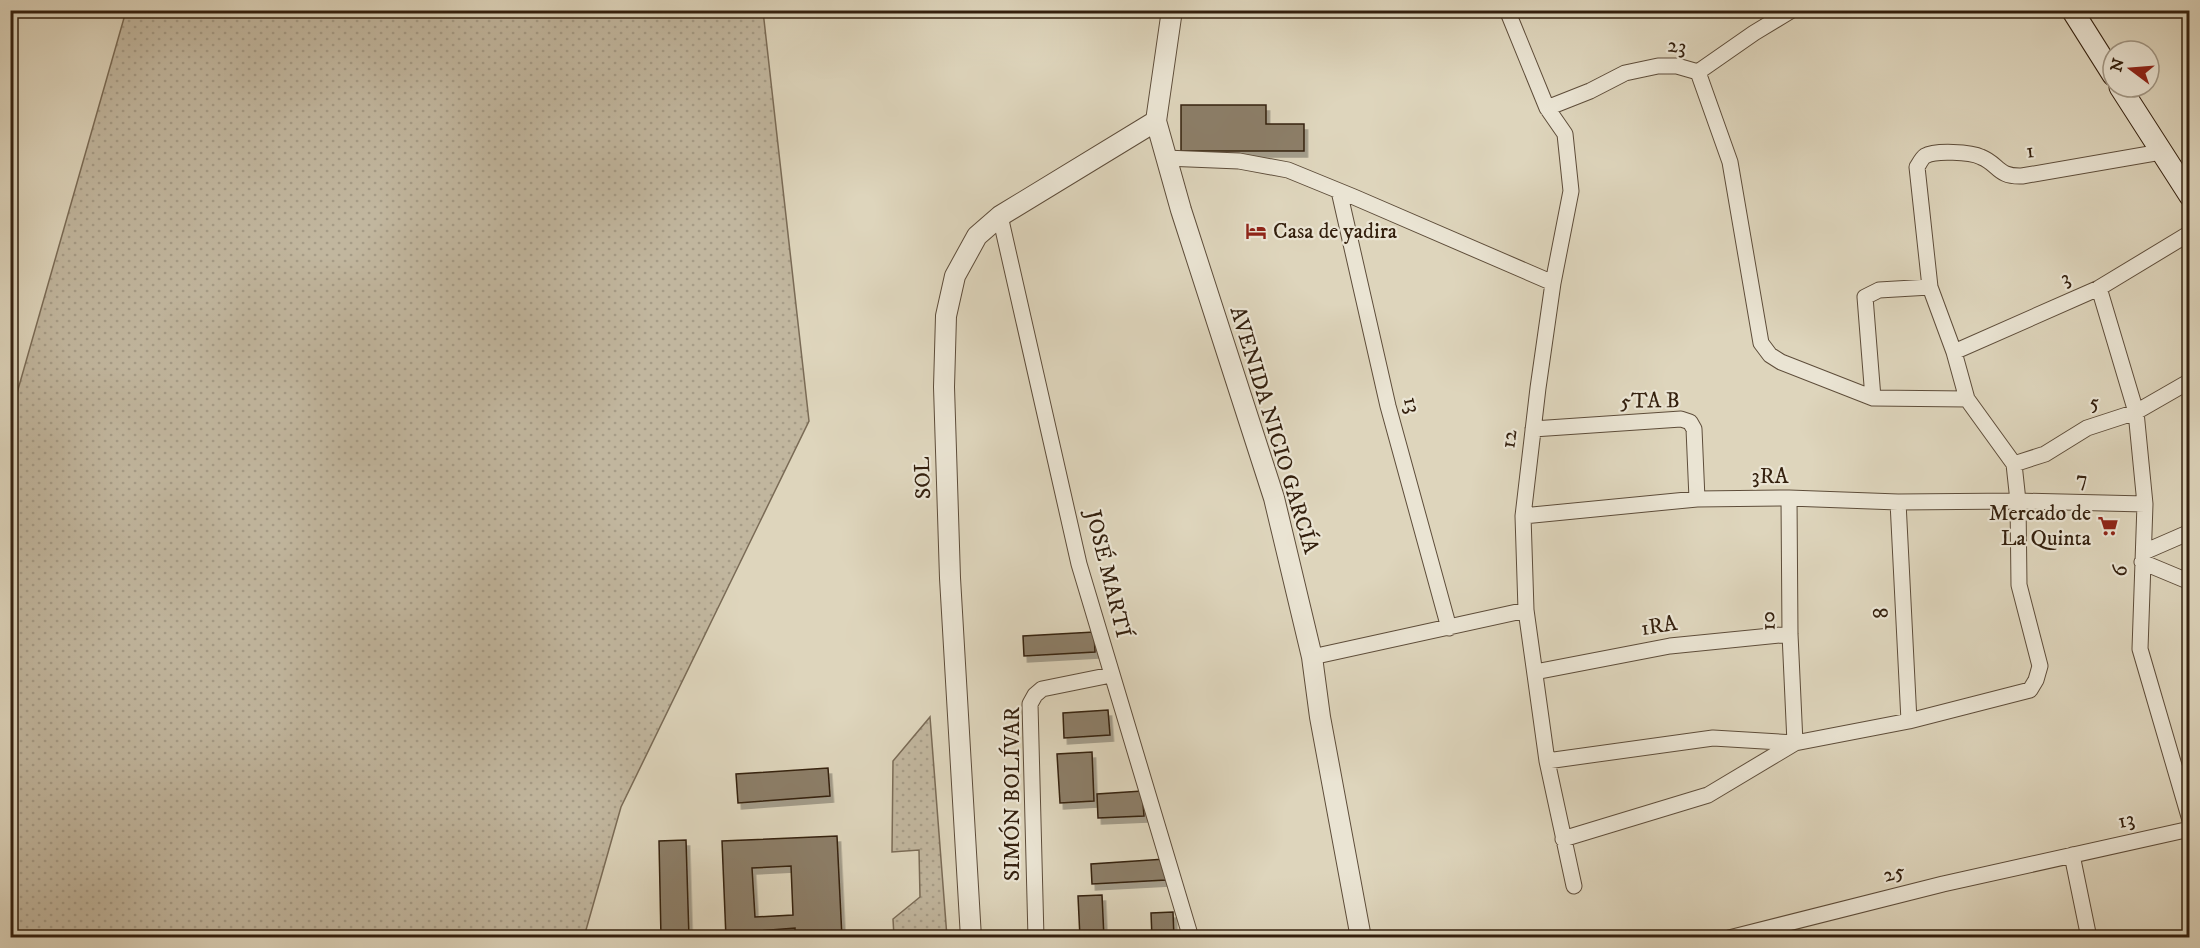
<svg xmlns="http://www.w3.org/2000/svg" width="2200" height="948" font-family="'IM FELL DW Pica',serif">
	<style>
		.grass { fill: url(#grass-dots); stroke: #7a6b56; stroke-width: 1.5 }
		.building { fill: #8c7e68; stroke: #34200e; stroke-width: 1.5; fill-rule: evenodd; filter: url(#shadow) }
		.lines { fill: none; stroke-linecap: round; stroke-linejoin: round }
		.minor-casing { stroke: #5e4d3a; stroke-width: 17 }
		.tertiary-casing { stroke: #5e4d3a; stroke-width: 22 }
		.secondary-casing { stroke: #34200e; stroke-width: 23 }
		.minor { stroke: #eae4d3; stroke-width: 15 }
		.tertiary { stroke: #eae4d3; stroke-width: 20 }
		.secondary { stroke: #eae4d3; stroke-width: 21 }
		.labels { text-anchor: middle; dominant-baseline: central; stroke-width: 4.5; stroke-linejoin: round; paint-order: stroke }
		.street-label { font-size: 22px; fill: #34200e; stroke: #eae4d3 }
		.poi-label { font-size: 22px; fill: #34200e; stroke: #eae4d3; text-anchor: start }
	</style>
	<defs>
		<pattern id="grass-dots" width="8" height="8" patternUnits="userSpaceOnUse" patternTransform="scale(1.5)"><rect width="8" height="8" fill="#c1b69e"/><path d="M2 2h.1M6 6h.1" fill="none" stroke="#a69c87" stroke-width="1.8" stroke-linecap="round"/></pattern>
		<filter id="shadow"><feDropShadow dx="3.5" dy="6" stdDeviation="0" flood-color="#0004"/></filter>
	</defs>
	<rect width="100%" height="100%" fill="#ded5bc"/>
	<filter id="stains"><feTurbulence type="fractalNoise" baseFrequency=".00333" numOctaves="4"/><feColorMatrix values="0 0 0 0 .2 0 0 0 0 .09 0 0 0 0 .02 0 0 0 .5 -.17"/></filter>
	<radialGradient id="worn" r=".72"><stop offset=".6" stop-color="#630" stop-opacity="0"/><stop offset="1" stop-color="#630" stop-opacity=".3"/></radialGradient>
	<!-- grass -->
	<path class="grass" d="M 126,11 L 763,11 L 809,421 L 621,807 L 584,937 L 11,937 L 11,414 Z
		M 930,717 L 947,937 L 894,937 L 893,919 L 920,897 L 919,850 L 892,852 L 893,761 Z"/>
	<!-- building -->
	<path class="building" d="M 1181,105 L 1266,105 L 1266,124 L 1304,124 L 1304,151 L 1181,151 Z
		M 1094,632 L 1095,652 L 1024,656 L 1023,636 Z
		M 1108,710 L 1110,735 L 1064,738 L 1063,713 Z
		M 1092,752 L 1094,801 L 1060,803 L 1057,754 Z
		M 828,768 L 830,796 L 738,803 L 736,774 Z
		M 1142,791 L 1144,816 L 1098,818 L 1097,794 Z
		M 837,836 L 842,938 L 795,938 L 795,928 L 757,931 L 757,938 L 726,938 L 722,841 ZM 791,866 L 793,915 L 755,917 L 752,868 Z
		M 686,840 L 689,938 L 661,938 L 659,841 Z
		M 1165,859 L 1166,880 L 1092,884 L 1091,864 Z
		M 1102,895 L 1104,938 L 1080,938 L 1078,896 Z
		M 1173,912 L 1174,938 L 1152,938 L 1151,913 Z"/>
	<g class="lines">
		<!-- minor casing -->
		<g class="minor-casing">
			<path id="minor" d="M 1507,10 L 1547,108 L 1565,134 L 1571,191 L 1553,283 L 1538,388 L 1523,516 L 1526,610 L 1547,761 L 1574,886
				M 1698,72 L 1730,162 L 1761,343 L 1770,355 L 1781,362 L 1873,398 L 1967,399
				M 1698,72 L 1754,33 L 1792,10
				M 1547,108 L 1590,91 L 1625,73 L 1658,66 L 1677,66 L 1698,72
				M 1165,158 L 1239,161 L 1288,170 L 1354,197 L 1553,283
				M 1339,191 L 1388,406 L 1449,628
				M 1000,216 L 1079,564 L 1191,938
				M 2099,288 L 2136,412 L 2145,504 L 2140,649 L 2190,820
				M 1954,352 L 2099,288 L 2190,233
				M 1873,398 L 1865,297 L 1879,290 L 1930,287
				M 1533,429 L 1681,419 L 1690,422 L 1694,429 L 1697,499
				M 2014,464 L 2045,454 L 2087,428 L 2136,412 L 2190,381
				M 1789,498 L 1790,634 L 1795,743
				M 1898,502 L 1909,721
				M 1523,516 L 1697,499 L 1789,498 L 1898,502 L 2018,501 L 2145,504
				M 2144,552 L 2190,532
				M 2142,562 L 2190,582
				M 1312,657 L 1526,610
				M 1535,672 L 1670,646 L 1790,634
				M 1547,761 L 1713,738 L 1795,743 L 1909,721 L 2030,690 L 2036,680 L 2040,666 L 2019,585 L 2018,501 L 2014,464 L 1967,399 L 1954,352 L 1930,287 L 1917,167 C 1919,164 1922,158 1925,156 C 1935,150 1971,152 1981,157 C 1999,164 1997,177 2022,176 L 2161,152
				M 1563,839 L 1708,795 L 1795,743
				M 2072,855 L 2089,938
				M 1036,938 L 1030,704 L 1035,695 L 1042,689 L 1111,675
				M 1729,938 L 1943,884 L 2190,829"/>
		</g>
		<!-- tertiary casing -->
		<g class="tertiary-casing">
			<path id="tertiary" d="M 1172,10 L 1156,121 L 1181,210 L 1274,498 L 1312,657 L 1320,717 L 1361,938
				M 971,938 L 950,578 L 944,387 L 946,316 L 955,276 L 977,236 L 1000,216 L 1156,121"/>
		</g>
		<!-- secondary casing -->
		<g class="secondary-casing">
			<path id="secondary" d="M 2072,10 L 2113,75
				M 2120,87 L 2190,196"/>
		</g>
		<!-- minor -->
		<use href="#minor" class="minor"/>
		<!-- tertiary -->
		<use href="#tertiary" class="tertiary"/>
		<!-- secondary -->
		<use href="#secondary" class="secondary"/>
	</g>
	<!-- icons -->
	<defs>
		<g id="hotel-bare" transform="scale(1.62)"><path d="M-6-4.5h1.5V1H6V5H4.5V3h-9V5H-6ZM-4 0a1.8 1.8 0 1 1 3.6 0ZM.5 0V-2.5h3Q6-2.5 6 0Z" fill="#8f2418" stroke="#eae4d3" stroke-width="2.5" paint-order="stroke"/></g>
		<g id="supermarket-bare" transform="scale(1.62)"><path d="M-6-5.5h2.5l.6 2H6L4.5 2H-2.5L-4.4-4H-6ZM-1.5 3.2a1.3 1.3 0 1 0 .1 0ZM3 3.2a1.3 1.3 0 1 0 .1 0Z" fill="#8f2418" stroke="#eae4d3" stroke-width="2.5" paint-order="stroke"/></g>
	</defs>
	<g fill-rule="evenodd">
		<use href="#hotel-bare" x="1256" y="231"/>
		<use href="#supermarket-bare" x="2108" y="526"/>
	</g>
	<g class="labels">
		<!-- street labels -->
		<g class="street-label">
			<text transform="translate(1677 46) rotate(7)">23</text>
			<text transform="translate(2030 151) rotate(-9)">1</text>
			<text transform="translate(2065 278) rotate(-24)">3</text>
			<text transform="translate(1650 401) rotate(-1)">5TA B</text>
			<text transform="translate(2094 402) rotate(-19)">5</text>
			<text transform="translate(1412 405) rotate(75)">13</text>
			<text transform="translate(1274 430) rotate(73)">AVENIDA NICIO GARCÍA</text>
			<text transform="translate(1509 439) rotate(-83)">12</text>
			<text x="1770" y="476">3RA</text>
			<text transform="translate(923 478) rotate(-92)">SOL</text>
			<text transform="translate(2082 479) rotate(1)">7</text>
			<text transform="translate(2120 571) rotate(-87)">6</text>
			<text transform="translate(1108 574) rotate(76)">JOSÉ MARTÍ</text>
			<text transform="translate(1881 613) rotate(-93)">8</text>
			<text transform="translate(1768 621) rotate(-91)">10</text>
			<text transform="translate(1659 626) rotate(-9)">1RA</text>
			<text transform="translate(1012 794) rotate(-90)">SIMÓN BOLÍVAR</text>
			<text transform="translate(2126 820) rotate(-13)">13</text>
			<text transform="translate(1894 873) rotate(-14)">25</text>
		</g>
		<!-- poi labels -->
		<g class="poi-label">
			<text x="1273" y="231">Casa de yadira</text>
			<text x="2091" y="513" text-anchor="end">Mercado de<tspan x="2091" dy="25">La Quinta</tspan></text>
		</g>
	</g>
	<!-- margin -->
	<rect width="2200" height="948" fill="none" stroke="#ded5bc" stroke-width="36"/>
	<rect x="12" y="12" width="2176" height="924" fill="none" stroke="#34200e" stroke-width="3"/>
	<rect x="18" y="18" width="2164" height="912" fill="none" stroke="#34200e" stroke-width="1.5"/>
	<!-- north arrow -->
	<g transform="translate(2131 69) rotate(286)"><circle r="28" fill="#eae4d3" stroke="#a19684" stroke-width="1.5"/>
	<path d="M0-4.5L10 22L0 15L-10 22Z" fill="#8f2418"/>
	<text y="-9" font-size="16" font-weight="bold" text-anchor="middle" fill="#34200e">N</text>
	</g>
	<rect width="100%" height="100%" filter="url(#stains)"/>
	<rect width="100%" height="100%" fill="url(#worn)"/>
</svg>
